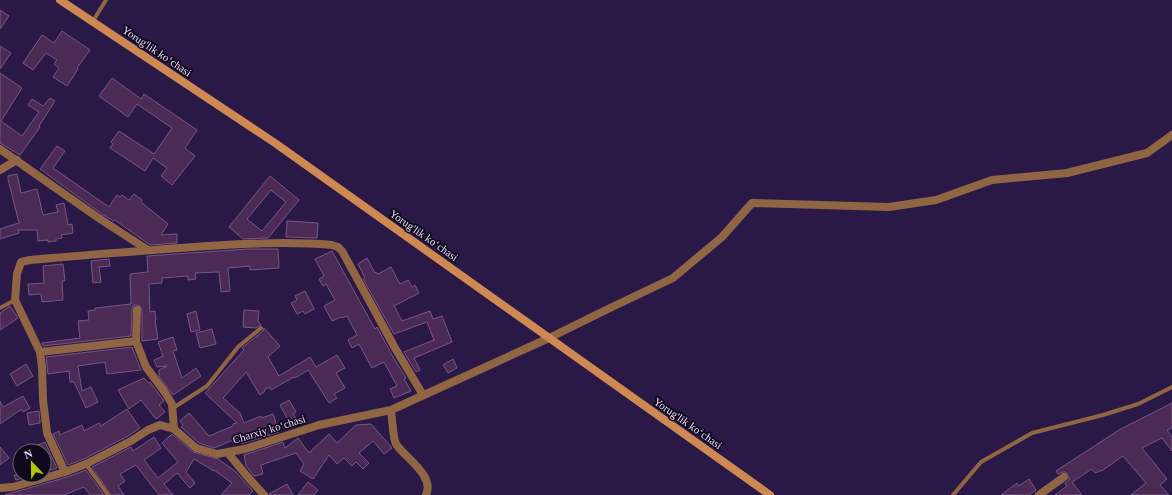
<svg xmlns="http://www.w3.org/2000/svg" width="1172" height="495" font-family="'Times New Roman',serif">
	<style>
		.building { fill: #4b2b55; stroke: #785683; fill-rule: evenodd }
		.lines { fill: none; stroke-linecap: round; stroke-linejoin: round }
		.lane { stroke: #906544; stroke-width: 4 }
		.street { stroke: #906544; stroke-width: 8 }
		.secondary { stroke: #ce8851; stroke-width: 8 }
		.labels { text-anchor: middle; dominant-baseline: central; stroke-width: 3.5; stroke-linejoin: round; paint-order: stroke }
		.street-label { font-size: 11px; fill: #e5ddfa; stroke: #10091d }
	</style>
	<rect width="100%" height="100%" fill="#2a1946"/>
	<!-- building -->
	<path class="building" d="M 0,10 L 9,16 L 0,29 Z
		M 62,31 L 90,50 L 77,68 L 78,69 L 67,86 L 53,77 L 59,68 L 54,64 L 57,60 L 46,53 L 33,70 L 23,63 L 42,35 L 54,43 Z
		M 0,46 L 11,53 L 0,69 Z
		M 0,73 L 22,88 L 1,121 L 22,136 L 39,112 L 28,105 L 32,99 L 43,106 L 50,98 L 55,101 L 39,126 L 40,127 L 20,155 L 0,143 Z
		M 112,78 L 141,99 L 144,94 L 197,130 L 185,148 L 195,156 L 172,185 L 161,176 L 167,168 L 153,158 L 145,171 L 110,148 L 113,144 L 111,142 L 119,131 L 154,154 L 172,128 L 137,104 L 128,117 L 99,96 Z
		M 57,146 L 65,151 L 53,168 L 109,207 L 117,195 L 120,197 L 122,195 L 129,200 L 134,194 L 142,200 L 141,202 L 168,224 L 161,235 L 177,234 L 177,243 L 150,245 L 115,220 L 114,221 L 103,215 L 40,169 Z
		M 17,174 L 21,193 L 37,189 L 43,215 L 58,212 L 56,205 L 64,203 L 68,225 L 72,224 L 73,233 L 61,235 L 62,238 L 56,239 L 56,241 L 48,242 L 48,240 L 38,241 L 37,230 L 18,230 L 19,233 L 0,239 L 0,229 L 19,223 L 8,179 L 8,176 Z
		M 270,176 L 299,200 L 268,238 L 243,239 L 229,227 ZM 271,190 L 286,202 L 262,231 L 247,219 Z
		M 287,221 L 318,223 L 317,238 L 286,237 Z
		M 248,249 L 278,249 L 279,268 L 250,270 L 250,266 L 228,268 L 230,291 L 221,292 L 219,272 L 195,273 L 196,279 L 188,280 L 188,276 L 162,278 L 162,283 L 149,284 L 150,312 L 155,311 L 156,320 L 155,320 L 158,339 L 142,341 L 142,310 L 140,306 L 137,305 L 134,305 L 132,309 L 131,336 L 43,346 L 42,343 L 80,338 L 78,321 L 89,320 L 88,311 L 95,310 L 95,308 L 131,304 L 130,274 L 148,272 L 147,256 Z
		M 332,251 L 375,329 L 377,327 L 393,357 L 406,378 L 404,379 L 411,391 L 394,398 L 390,389 L 397,386 L 384,362 L 372,368 L 359,344 L 352,348 L 348,340 L 357,335 L 347,316 L 342,318 L 341,317 L 332,321 L 324,306 L 335,300 L 326,284 L 323,286 L 319,279 L 324,276 L 315,259 Z
		M 367,258 L 375,273 L 376,272 L 378,274 L 391,267 L 400,284 L 408,280 L 412,287 L 415,285 L 419,293 L 394,306 L 402,321 L 430,311 L 433,319 L 442,316 L 452,342 L 414,358 L 420,370 L 416,372 L 404,352 L 434,340 L 427,322 L 394,334 L 363,279 L 365,278 L 358,264 Z
		M 109,259 L 110,266 L 99,267 L 101,282 L 93,283 L 91,261 Z
		M 63,264 L 65,281 L 62,281 L 63,300 L 42,302 L 41,294 L 29,295 L 28,284 L 44,283 L 43,266 Z
		M 305,291 L 314,309 L 305,314 L 303,311 L 297,314 L 291,303 L 297,300 L 295,296 Z
		M 10,306 L 18,318 L 0,330 L 0,313 Z
		M 244,310 L 259,311 L 258,321 L 261,325 L 256,328 L 243,327 Z
		M 196,311 L 200,330 L 191,332 L 187,314 Z
		M 264,328 L 280,346 L 268,357 L 279,376 L 310,357 L 316,367 L 337,355 L 345,368 L 336,373 L 345,388 L 334,394 L 337,398 L 329,403 L 308,370 L 295,378 L 294,377 L 271,390 L 270,387 L 265,389 L 265,391 L 260,395 L 246,372 L 223,398 L 240,413 L 244,423 L 261,416 L 262,418 L 273,414 L 279,432 L 241,444 L 238,438 L 214,448 L 199,443 L 181,427 L 183,425 L 180,421 L 189,413 L 209,436 L 233,426 L 233,424 L 237,423 L 205,393 L 244,350 L 242,348 L 263,331 Z
		M 212,329 L 216,344 L 200,348 L 196,333 Z
		M 173,337 L 177,350 L 173,351 L 182,378 L 196,368 L 201,376 L 173,395 L 159,376 L 159,370 L 167,366 L 157,367 L 154,360 L 163,356 L 158,342 Z
		M 132,347 L 141,370 L 107,374 L 105,362 L 78,366 L 82,391 L 91,387 L 98,402 L 86,408 L 74,382 L 70,382 L 69,371 L 48,374 L 46,357 Z
		M 453,359 L 457,368 L 448,373 L 443,365 Z
		M 26,364 L 33,376 L 17,386 L 10,374 Z
		M 144,378 L 148,383 L 150,382 L 164,401 L 159,405 L 165,412 L 156,419 L 141,400 L 129,409 L 118,390 Z
		M 23,396 L 30,408 L 23,412 L 22,410 L 20,410 L 0,424 L 0,401 L 3,407 Z
		M 289,400 L 296,412 L 293,414 L 298,422 L 291,426 L 280,405 Z
		M 1172,403 L 1172,428 L 1167,430 L 1172,437 L 1172,451 L 1162,438 L 1142,448 L 1167,479 L 1160,485 L 1169,495 L 1131,495 L 1146,483 L 1123,456 L 1103,470 L 1095,473 L 1092,469 L 1072,482 L 1082,495 L 1055,495 L 1067,486 L 1065,483 L 1069,480 L 1069,477 L 1066,472 L 1063,472 L 1058,474 L 1056,471 L 1119,430 Z
		M 127,409 L 140,428 L 128,436 L 84,459 L 68,465 L 53,434 L 59,431 L 60,435 L 82,425 L 84,431 L 99,423 L 101,426 Z
		M 39,411 L 40,423 L 29,425 L 27,413 Z
		M 371,424 L 392,448 L 384,454 L 373,441 L 359,453 L 369,463 L 363,469 L 356,462 L 352,466 L 344,458 L 337,464 L 329,455 L 313,479 L 300,471 L 304,464 L 296,453 L 261,465 L 263,474 L 254,476 L 246,466 L 244,455 L 283,442 L 285,448 L 298,438 L 309,453 L 329,434 L 337,443 L 356,425 Z
		M 172,434 L 193,452 L 218,459 L 236,472 L 253,491 L 249,495 L 221,495 L 232,483 L 214,470 L 214,471 L 194,459 L 186,472 L 195,483 L 190,488 L 177,473 L 164,484 L 173,495 L 159,495 L 136,465 L 120,474 L 125,481 L 118,486 L 124,495 L 111,495 L 92,467 L 131,447 L 133,451 L 154,437 L 161,448 L 144,460 L 158,478 L 178,462 L 162,443 Z
		M 45,442 L 57,468 L 44,472 L 44,451 L 23,451 Z
		M 0,447 L 9,458 L 0,465 Z
		M 86,470 L 104,495 L 90,495 L 84,487 L 64,495 L 5,495 L 67,477 Z
		M 14,475 L 35,475 L 16,480 Z
		M 1029,479 L 1036,490 L 1029,495 L 1001,495 L 1017,483 L 1019,486 Z
		M 308,482 L 318,490 L 314,495 L 298,495 Z
		M 287,484 L 293,495 L 269,495 L 269,494 Z"/>
	<g class="lines">
		<!-- lane -->
		<path class="lane" d="M 93,21 L 106,0
			M 0,308 L 15,300
			M 173,408 L 207,386 L 238,347 L 261,328
			M 86,464 L 108,495
			M 953,495 L 981,462 L 1032,433 L 1103,415 L 1138,404 L 1172,387"/>
		<!-- street -->
		<path class="street" d="M 0,149 L 100,219 L 148,250
			M 0,170 L 17,160
			M 137,310 L 136,341 L 146,367 L 164,391 L 172,404 L 174,429
			M 40,352 L 136,341
			M 391,410 C 392,417 393,438 396,444 C 405,458 435,475 426,495
			M 228,453 L 246,475 L 264,495
			M 65,472 L 47,433 L 43,400 L 42,367 L 40,352 L 15,300 L 17,274 L 21,262 L 30,260 C 85,255 139,251 194,247 C 240,244 286,241 332,245 L 338,247 L 342,251 L 395,348 L 423,395
			M 0,488 L 13,487 L 65,472 L 86,464 L 131,441 L 148,430 L 160,425 L 174,429 L 196,448 L 217,454 L 245,449 L 319,425 L 391,410 L 549,338 L 610,308 L 673,278 L 722,237 L 752,203 L 889,207 L 936,200 L 992,180 L 1067,173 L 1147,153 L 1172,135
			M 1039,495 L 1064,477"/>
		<!-- secondary -->
		<path class="secondary" d="M 60,0 L 275,143 L 770,495"/>
	</g>
	<g class="labels">
		<!-- street labels -->
		<g class="street-label">
			<text transform="translate(157 51) rotate(34)">Yorug'lik koʻchasi</text>
			<text transform="translate(424 235) rotate(35)">Yorug'lik koʻchasi</text>
			<text transform="translate(688 423) rotate(35)">Yorug'lik koʻchasi</text>
			<text transform="translate(269 429) rotate(-17)">Charxiy koʻchasi</text>
		</g>
	</g>
	<!-- north arrow -->
	<g transform="translate(32 463) rotate(338)"><circle r="19" fill="#10091d" stroke="#655e75"/>
	<path d="M0-3L7 15L0 10L-7 15Z" fill="#afc507"/>
	<text y="-6" font-size="11" font-weight="bold" text-anchor="middle" fill="#e5ddfa">N</text>
	</g>
</svg>
